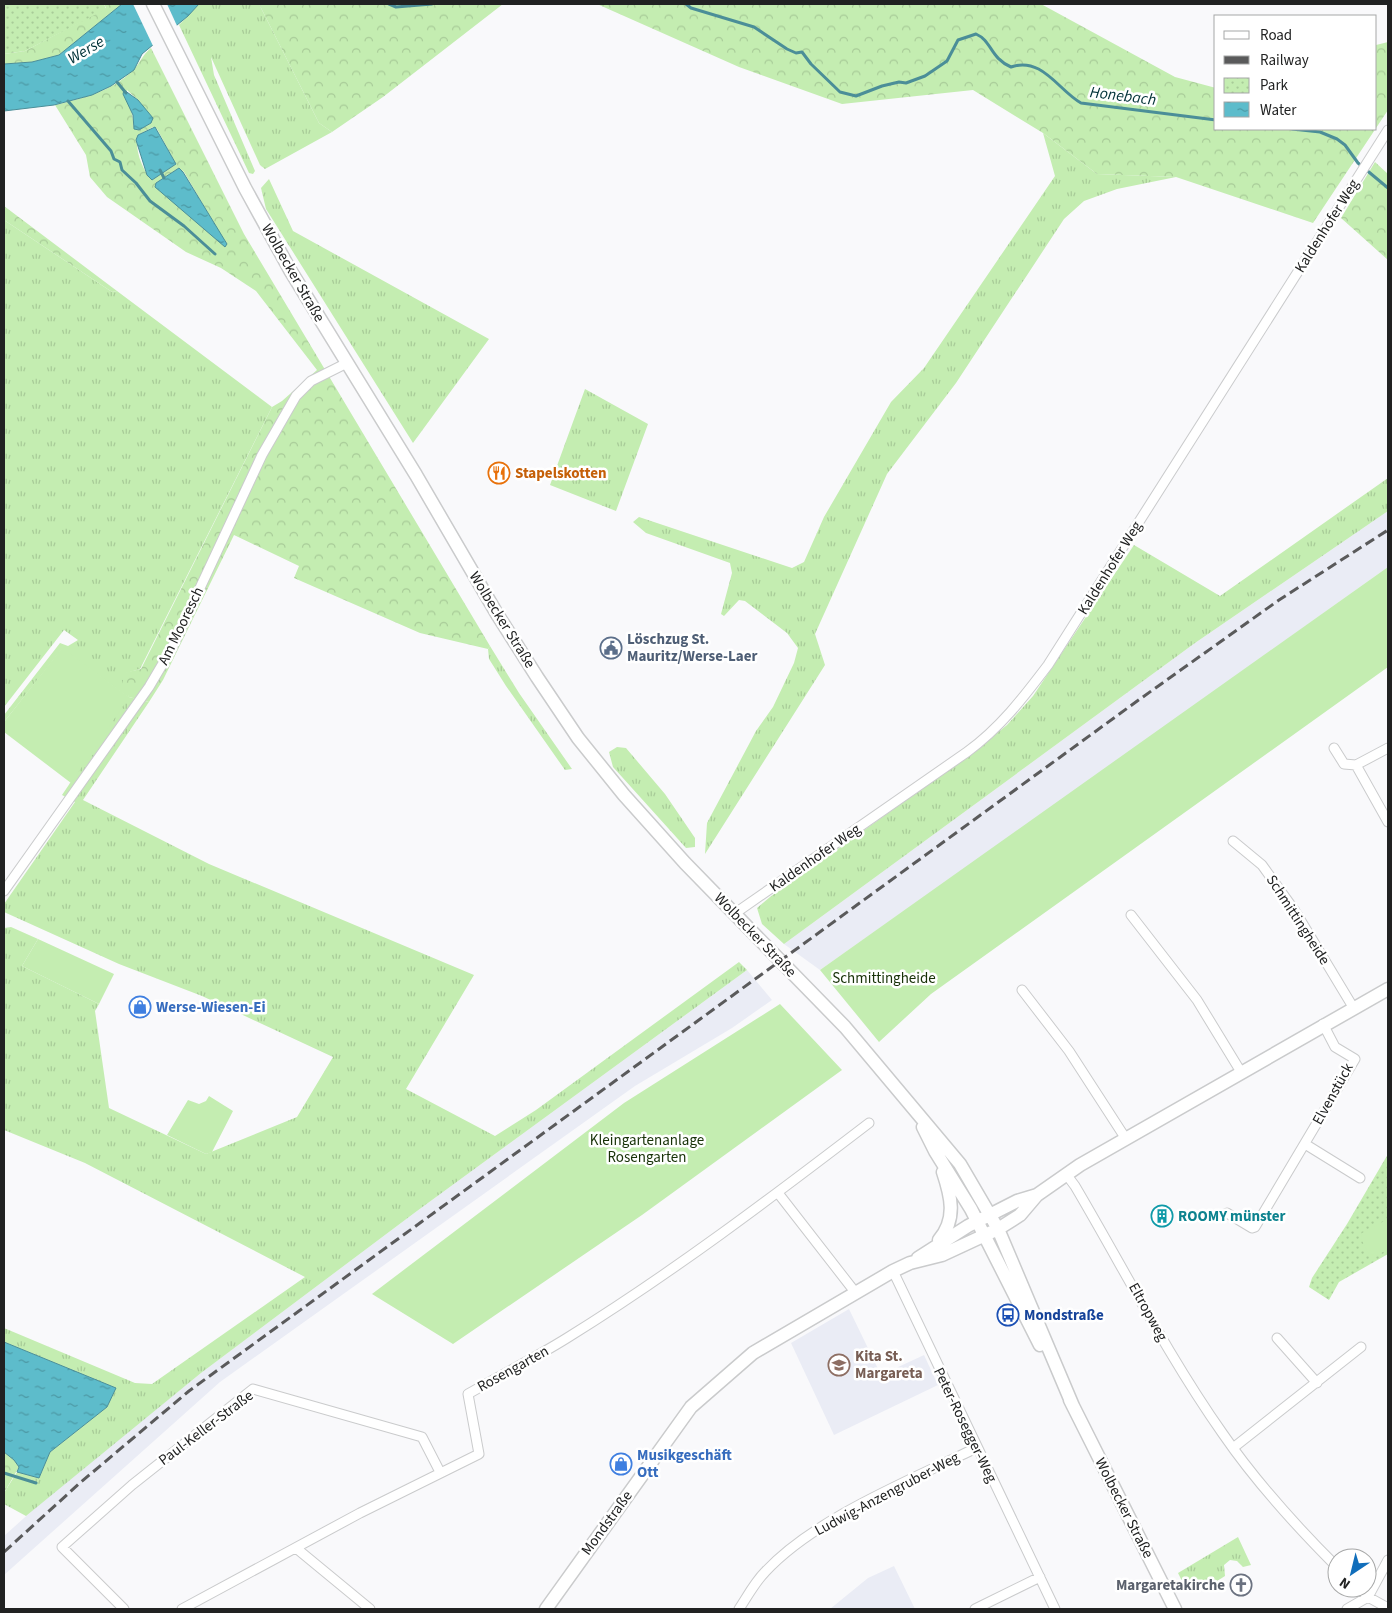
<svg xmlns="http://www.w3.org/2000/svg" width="1392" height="1613" font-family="'Source Sans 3',sans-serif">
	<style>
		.built { fill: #eaecf5 }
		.grass { fill: url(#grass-tufts) }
		.forest { fill: url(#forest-crowns); fill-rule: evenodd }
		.park { fill: url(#park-dots) }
		.garden { fill: #c4edb1 }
		.water { fill: url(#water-ripples); stroke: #4b8e98 }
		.pier { fill: #f9f9fb }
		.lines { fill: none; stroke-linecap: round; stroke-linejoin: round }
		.stream { stroke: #4b8e98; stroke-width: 3 }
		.street-casing { stroke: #cacbcc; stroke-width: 11 }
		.secondary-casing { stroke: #cacbcc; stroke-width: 15 }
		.street { stroke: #fff; stroke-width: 9 }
		.secondary { stroke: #fff; stroke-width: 12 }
		.rail { stroke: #5a5a5b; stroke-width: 3; stroke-dasharray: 10 5; stroke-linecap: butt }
		.labels { text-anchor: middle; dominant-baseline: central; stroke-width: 5; stroke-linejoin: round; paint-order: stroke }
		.street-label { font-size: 15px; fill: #212222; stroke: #fff }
		.food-label { font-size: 15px; font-weight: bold; fill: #c56008; stroke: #fff; text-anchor: start }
		.service-label { font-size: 15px; font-weight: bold; fill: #4e5e75; stroke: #fff; text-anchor: start }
		.park-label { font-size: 15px; fill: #173107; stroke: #fff }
		.shop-label { font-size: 15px; font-weight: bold; fill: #366cbe; stroke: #fff; text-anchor: start }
		.culture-label { font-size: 15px; font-weight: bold; fill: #0d838f; stroke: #fff; text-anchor: start }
		.transit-label { font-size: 15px; font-weight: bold; fill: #164399; stroke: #fff; text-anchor: start }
		.education-label { font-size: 15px; font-weight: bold; fill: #785e54; stroke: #fff; text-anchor: start }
		.worship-label { font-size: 15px; font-weight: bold; fill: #5b616d; stroke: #fff; text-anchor: end }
		.water-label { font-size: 16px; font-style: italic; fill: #023238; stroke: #fff }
	</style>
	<defs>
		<pattern id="grass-tufts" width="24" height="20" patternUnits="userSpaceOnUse" patternTransform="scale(1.25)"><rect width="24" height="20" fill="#c4edb1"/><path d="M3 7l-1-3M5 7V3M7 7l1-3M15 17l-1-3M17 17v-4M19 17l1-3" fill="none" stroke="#a8cb98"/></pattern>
		<pattern id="forest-crowns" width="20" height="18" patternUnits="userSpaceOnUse" patternTransform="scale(1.25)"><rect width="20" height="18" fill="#c4edb1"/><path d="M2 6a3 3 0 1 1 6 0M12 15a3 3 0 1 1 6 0" fill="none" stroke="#a8cb98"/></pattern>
		<pattern id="park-dots" width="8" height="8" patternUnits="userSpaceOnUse" patternTransform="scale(1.25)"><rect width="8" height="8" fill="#c4edb1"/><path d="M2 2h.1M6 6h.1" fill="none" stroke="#a8cb98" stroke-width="1.8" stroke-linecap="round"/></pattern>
		<pattern id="water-ripples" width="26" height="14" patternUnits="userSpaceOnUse" patternTransform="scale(1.25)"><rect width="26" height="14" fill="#5dbccb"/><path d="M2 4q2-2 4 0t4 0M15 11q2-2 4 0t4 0" fill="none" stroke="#4c98a4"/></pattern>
	</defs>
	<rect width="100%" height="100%" fill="#f9f9fb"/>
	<!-- built -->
	<path class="built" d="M 1388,511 L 1388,567 L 1080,787 L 820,970 L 784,944 L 1195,643 Z
		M 747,970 L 772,1000 L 732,1028 L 635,1086 L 220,1382 L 4,1575 L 4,1536 L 53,1492 L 201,1373 L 417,1211 Z
		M 849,1309 L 881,1375 L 924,1355 L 938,1385 L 834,1435 L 791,1343 Z
		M 894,1566 L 915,1609 L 830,1609 L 868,1578 Z"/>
	<!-- grass -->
	<path class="grass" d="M 199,4 L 259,4 L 319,123 L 332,132 L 265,169 L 260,165 L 211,57 L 214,75 L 255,171 L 253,174 L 249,173 L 179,25 Z
		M 1043,133 L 1097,174 L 1176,177 L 1117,189 L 1084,201 L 1064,219 L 956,383 L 887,474 L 815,634 L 825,665 L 705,854 L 707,823 L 756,731 L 773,707 L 794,663 L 798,648 L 787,633 L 745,601 L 739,600 L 724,616 L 721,614 L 732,573 L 730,563 L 646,533 L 633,522 L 639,517 L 792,568 L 804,562 L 824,517 L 891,402 L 924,368 L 1055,176 Z
		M 269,179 L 293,231 L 489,339 L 413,443 L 266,209 L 261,188 Z
		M 4,220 L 112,292 L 117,291 L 272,407 L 140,669 L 123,674 L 129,697 L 149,702 L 83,800 L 209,864 L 474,975 L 406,1089 L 495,1136 L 536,1110 L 739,962 L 747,970 L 417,1211 L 201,1373 L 26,1516 L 4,1504 L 4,1493 L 17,1472 L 39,1478 L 50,1452 L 107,1407 L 115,1388 L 4,1342 L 4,1328 L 135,1383 L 152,1384 L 305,1277 L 85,1163 L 4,1130 L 4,928 L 11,927 L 38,939 L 22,966 L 99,1004 L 95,1011 L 109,1108 L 206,1154 L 297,1117 L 333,1057 L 202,996 L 119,964 L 4,912 L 4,904 L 75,802 L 62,795 L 128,697 L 62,649 L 4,722 L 4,715 L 60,643 L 68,646 L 78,640 L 64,630 L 4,707 Z
		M 585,389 L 648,424 L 616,511 L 550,485 Z
		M 1388,478 L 1388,511 L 1195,643 L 784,944 L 762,924 L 757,908 L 770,897 L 974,752 L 1007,725 L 1033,696 L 1134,545 L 1220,596 Z
		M 490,646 L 519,693 L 572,769 L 565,770 L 506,686 L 489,659 L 488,649 Z
		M 617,747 L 626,748 L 665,794 L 695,838 L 695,847 L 686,848 L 613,767 L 609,752 Z
		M 1238,1537 L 1251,1565 L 1243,1567 L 1237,1561 L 1230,1560 L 1224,1565 L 1225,1576 L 1214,1583 L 1215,1587 L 1207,1592 L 1205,1590 L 1208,1588 L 1205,1580 L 1186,1589 L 1178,1573 Z"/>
	<!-- forest -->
	<path class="forest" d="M 104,4 L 122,4 L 59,55 L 32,62 L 4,64 L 4,54 L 25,51 L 106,8 Z
		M 259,4 L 503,4 L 383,97 L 332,132 L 319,123 Z
		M 597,4 L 1041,4 L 1175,77 L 1216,88 L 1216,129 L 1376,129 L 1376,45 L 1388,42 L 1388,110 L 1313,223 L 1176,177 L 1097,174 L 1043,133 L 973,90 L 842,104 L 739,67 Z
		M 151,48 L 244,234 L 490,646 L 488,649 L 420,633 L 294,578 L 299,566 L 234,535 L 163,680 L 149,702 L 129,697 L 123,687 L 123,673 L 141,669 L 272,407 L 282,401 L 317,370 L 256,291 L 221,268 L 186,252 L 107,197 L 90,177 L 86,155 L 55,105 C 82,98 111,92 132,71 C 140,64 142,55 151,48 ZM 127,90 L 138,100 L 151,123 L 139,130 L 133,126 C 135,112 125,103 127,90 ZM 153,127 L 157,129 L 176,164 L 152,180 C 142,170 134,148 138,135 ZM 179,168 L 184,172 L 226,244 L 156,183 Z
		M 1375,162 L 1388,174 L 1388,260 L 1341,218 Z
		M 4,206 L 117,291 L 112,292 L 4,220 Z
		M 4,1452 L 14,1460 L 19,1467 L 4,1493 Z"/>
	<!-- park -->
	<path class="park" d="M 4,4 L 104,4 L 106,9 L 25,51 L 4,54 Z
		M 1388,1154 L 1388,1254 L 1339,1282 L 1329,1300 L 1309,1287 L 1312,1278 L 1347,1224 Z"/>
	<!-- garden -->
	<path class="garden" d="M 1388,567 L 1388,667 L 931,994 L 879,1042 L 820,970 Z
		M 62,648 L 129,697 L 71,783 L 4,732 L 4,722 Z
		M 38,939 L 114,974 L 99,1004 L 22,966 Z
		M 780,1004 L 842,1070 L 642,1215 L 453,1344 L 372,1294 L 624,1103 Z
		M 209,1096 L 233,1111 L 212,1152 L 206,1154 L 167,1135 L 188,1100 L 199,1104 L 206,1101 Z
		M 1388,1219 L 1388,1249 L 1376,1256 L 1369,1254 L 1361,1239 L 1362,1233 Z"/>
	<!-- water -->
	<path class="water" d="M 122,4 L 199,4 L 188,16 L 142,54 L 134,70 L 111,86 L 92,95 L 54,105 L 4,111 L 4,64 L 32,62 L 59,55 Z
		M 124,90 L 138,100 L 153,118 L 151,123 L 139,130 L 134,129 L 133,115 L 123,94 Z
		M 155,127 L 176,164 L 152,180 L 147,175 L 136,140 L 138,135 Z
		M 179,168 L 183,172 L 227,244 L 225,247 L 155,187 L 156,183 Z
		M 4,1342 L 116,1388 L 107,1407 L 50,1452 L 39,1478 L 17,1472 L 19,1467 L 14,1460 L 4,1452 Z"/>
	<!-- pier -->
	<path class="pier" d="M 133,4 L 167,4 L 178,28 L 154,48 Z"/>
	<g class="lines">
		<!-- stream -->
		<path class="stream" d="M 389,4 L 396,7 L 432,4
			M 686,4 L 691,8 L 754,27 L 787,49 L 796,53 L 802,52 L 811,64 L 840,92 L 856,96 L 882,86 L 899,82 L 906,83 L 925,76 L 947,61 L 958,40 L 976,34 C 992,41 990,58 1011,67 C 1042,56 1059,91 1081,103 L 1216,120
			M 117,82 L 126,93
			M 68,101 L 111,151 L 114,159 L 120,162 L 122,170 L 136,183 L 150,201 L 184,226 L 215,254
			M 1292,129 L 1320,132 L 1337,139 L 1345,145 L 1358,163 L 1388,188
			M 160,170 L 164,178
			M 4,1473 L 36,1483"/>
		<!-- street casing -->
		<g class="street-casing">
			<path id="street" d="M 1334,748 L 1344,764 L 1356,765
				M 1388,748 L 1356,765 L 1388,822
				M 1233,841 L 1262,865 L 1295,911 L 1353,1007
				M 4,891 L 149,687 L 172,648 L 262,455 L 296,396 L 311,381 L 347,363
				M 734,914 L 967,752 C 1000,728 1023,698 1048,665 L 1388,130
				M 1131,915 L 1197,1000 L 1241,1072
				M 1022,990 L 1069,1051 L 1126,1139
				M 1305,1144 L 1360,1178
				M 1066,1174 L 1075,1186 C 1124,1269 1168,1356 1223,1434 C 1256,1482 1296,1526 1337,1567
				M 778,1193 L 855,1292
				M 1227,1213 L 1252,1228 L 1255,1227 L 1355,1059 L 1335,1047 L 1323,1024
				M 893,1271 L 1055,1609
				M 1277,1338 L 1317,1383
				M 1233,1448 L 1361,1347
				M 296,1548 L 370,1609
				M 1358,1588 L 1368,1597 L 1388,1608
				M 124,1609 L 62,1547 L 132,1485 L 253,1389 L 422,1437 L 440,1472
				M 182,1609 L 360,1513 L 479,1454 L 468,1394 C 501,1375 535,1358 567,1338 C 672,1273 771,1198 869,1123
				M 739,1609 C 747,1597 755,1582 765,1572 C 815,1518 911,1480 976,1448
				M 975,1609 L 1040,1577
				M 1347,1609 L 1368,1597 L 1388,1560"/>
		</g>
		<!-- secondary casing -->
		<g class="secondary-casing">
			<path id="secondary" d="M 153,4 L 245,188 L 290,270 L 416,475 L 497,614 L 537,677 L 578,738 L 624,795 L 685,863 L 845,1027 L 960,1164 L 998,1229 L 1073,1406
				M 923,1127 L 935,1151 L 971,1209 L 1040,1345
				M 939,1240 C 957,1219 951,1196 943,1172
				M 918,1258 L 968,1226 L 1017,1201 L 1037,1195
				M 1070,1400 L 1175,1609
				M 546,1609 L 691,1407 L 753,1353 L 893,1271 L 910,1263 L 942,1255 L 998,1229 L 1020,1215 L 1037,1195 L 1080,1165 L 1388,989"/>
		</g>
		<!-- street -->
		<use href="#street" class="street"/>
		<!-- secondary -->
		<use href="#secondary" class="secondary"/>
		<!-- rail -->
		<path class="rail" d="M 4,1552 L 81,1482 L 189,1391 L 1140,699 L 1279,600 L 1388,530"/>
	</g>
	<!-- icons -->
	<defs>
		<g id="restaurant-ring" transform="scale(1.125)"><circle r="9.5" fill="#fff" stroke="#e8710a" stroke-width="1.5"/><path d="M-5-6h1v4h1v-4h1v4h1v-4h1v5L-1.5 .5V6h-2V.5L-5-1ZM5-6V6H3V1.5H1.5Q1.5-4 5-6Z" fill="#e8710a"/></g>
		<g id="civic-ring" transform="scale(1.125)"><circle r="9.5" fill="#fff" stroke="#5c6f8a" stroke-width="1.5"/><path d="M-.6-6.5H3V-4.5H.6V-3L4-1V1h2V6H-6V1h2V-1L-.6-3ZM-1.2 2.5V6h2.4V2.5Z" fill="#5c6f8a"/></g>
		<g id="shop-ring" transform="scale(1.125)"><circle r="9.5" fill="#fff" stroke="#3f7fe0" stroke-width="1.5"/><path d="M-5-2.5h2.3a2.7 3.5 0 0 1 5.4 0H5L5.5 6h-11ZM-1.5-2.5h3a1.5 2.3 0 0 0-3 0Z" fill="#3f7fe0"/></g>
		<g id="building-ring" transform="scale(1.125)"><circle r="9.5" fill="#fff" stroke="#0f9aa8" stroke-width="1.5"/><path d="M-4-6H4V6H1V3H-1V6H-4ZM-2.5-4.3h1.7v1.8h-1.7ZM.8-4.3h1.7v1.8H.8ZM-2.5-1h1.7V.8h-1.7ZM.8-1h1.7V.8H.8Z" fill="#0f9aa8"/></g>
		<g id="bus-ring" transform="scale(1.125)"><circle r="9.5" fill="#fff" stroke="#1a4fb4" stroke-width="1.5"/><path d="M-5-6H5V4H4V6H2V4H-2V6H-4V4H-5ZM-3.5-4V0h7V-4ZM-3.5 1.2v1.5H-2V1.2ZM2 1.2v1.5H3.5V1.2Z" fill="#1a4fb4"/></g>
		<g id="school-ring" transform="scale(1.125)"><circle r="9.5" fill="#fff" stroke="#8d6e63" stroke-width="1.5"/><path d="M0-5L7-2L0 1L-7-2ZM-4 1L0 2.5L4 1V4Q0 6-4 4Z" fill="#8d6e63"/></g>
		<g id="church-ring" transform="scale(1.125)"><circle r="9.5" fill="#fff" stroke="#6b7280" stroke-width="1.5"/><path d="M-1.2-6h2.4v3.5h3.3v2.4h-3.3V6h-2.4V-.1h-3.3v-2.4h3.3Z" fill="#6b7280"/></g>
	</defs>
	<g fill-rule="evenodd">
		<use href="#restaurant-ring" x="499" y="473"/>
		<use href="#civic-ring" x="611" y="648"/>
		<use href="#shop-ring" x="140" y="1007"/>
		<use href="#building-ring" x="1162" y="1216"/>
		<use href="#bus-ring" x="1008" y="1315"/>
		<use href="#school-ring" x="839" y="1365"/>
		<use href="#shop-ring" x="621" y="1464"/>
		<use href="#church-ring" x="1241" y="1585"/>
	</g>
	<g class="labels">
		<!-- street labels -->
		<g class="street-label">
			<text transform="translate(1327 226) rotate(-58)">Kaldenhofer Weg</text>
			<text transform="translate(293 273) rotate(60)">Wolbecker Straße</text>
			<text transform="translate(1110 568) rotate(-58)">Kaldenhofer Weg</text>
			<text transform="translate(502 620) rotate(58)">Wolbecker Straße</text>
			<text transform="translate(181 626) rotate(-64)">Am Mooresch</text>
			<text transform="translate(815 858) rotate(-35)">Kaldenhofer Weg</text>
			<text transform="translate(1298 920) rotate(57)">Schmittingheide</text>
			<text transform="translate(755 935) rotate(46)">Wolbecker Straße</text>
			<text transform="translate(1333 1094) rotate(-61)">Elvenstück</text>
			<text transform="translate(1148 1312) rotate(61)">Eltropweg</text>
			<text transform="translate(513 1369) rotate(-29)">Rosengarten</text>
			<text transform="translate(965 1425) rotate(64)">Peter-Rosegger-Weg</text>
			<text transform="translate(206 1428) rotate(-37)">Paul-Keller-Straße</text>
			<text transform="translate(887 1494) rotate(-28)">Ludwig-Anzengruber-Weg</text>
			<text transform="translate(1124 1508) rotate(63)">Wolbecker Straße</text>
			<text transform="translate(607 1523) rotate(-54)">Mondstraße</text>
		</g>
		<!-- food labels -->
		<g class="food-label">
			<text x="515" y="473">Stapelskotten</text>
		</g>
		<!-- service labels -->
		<g class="service-label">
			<text x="627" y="639">Löschzug St.<tspan x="627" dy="17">Mauritz/Werse-Laer</tspan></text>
		</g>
		<!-- park labels -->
		<g class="park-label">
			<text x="884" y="978">Schmittingheide</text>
			<text x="647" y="1140">Kleingartenanlage<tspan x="647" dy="17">Rosengarten</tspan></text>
		</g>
		<!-- shop labels -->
		<g class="shop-label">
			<text x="156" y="1007">Werse-Wiesen-Ei</text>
			<text x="637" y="1455">Musikgeschäft<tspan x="637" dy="17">Ott</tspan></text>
		</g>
		<!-- culture labels -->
		<g class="culture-label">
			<text x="1178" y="1216">ROOMY münster</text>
		</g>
		<!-- transit labels -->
		<g class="transit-label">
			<text x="1024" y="1315">Mondstraße</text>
		</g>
		<!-- education labels -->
		<g class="education-label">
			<text x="855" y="1356">Kita St.<tspan x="855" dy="17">Margareta</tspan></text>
		</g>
		<!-- worship labels -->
		<g class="worship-label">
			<text x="1225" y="1585">Margaretakirche</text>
		</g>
		<!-- water labels -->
		<g class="water-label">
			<text transform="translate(86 50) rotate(-31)">Werse</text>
			<text transform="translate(1123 96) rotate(7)">Honebach</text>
		</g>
	</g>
	<!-- border -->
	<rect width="1392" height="1613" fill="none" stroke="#212222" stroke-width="10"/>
	<!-- legend -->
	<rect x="1214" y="15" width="162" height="115" fill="#ffffff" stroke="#a6a7a7"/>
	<rect x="1224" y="31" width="25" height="8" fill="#ffffff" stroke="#a6a7a7"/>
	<text x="1260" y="40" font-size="15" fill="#212222">Road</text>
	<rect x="1224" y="56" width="25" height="8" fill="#5a5a5b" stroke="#a6a7a7"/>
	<text x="1260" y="65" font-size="15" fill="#212222">Railway</text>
	<rect x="1224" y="78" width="25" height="15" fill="url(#park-dots)" stroke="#a6a7a7"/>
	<text x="1260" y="90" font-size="15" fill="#212222">Park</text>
	<rect x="1224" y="102" width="25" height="15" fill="url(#water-ripples)" stroke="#a6a7a7"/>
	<text x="1260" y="115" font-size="15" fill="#212222">Water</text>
	<!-- north arrow -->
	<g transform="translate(1352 1573) rotate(215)"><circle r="24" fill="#ffffff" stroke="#a6a7a7"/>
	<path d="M0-4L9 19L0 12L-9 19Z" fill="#116ebb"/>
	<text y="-8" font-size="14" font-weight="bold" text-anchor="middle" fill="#212222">N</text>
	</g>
</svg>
